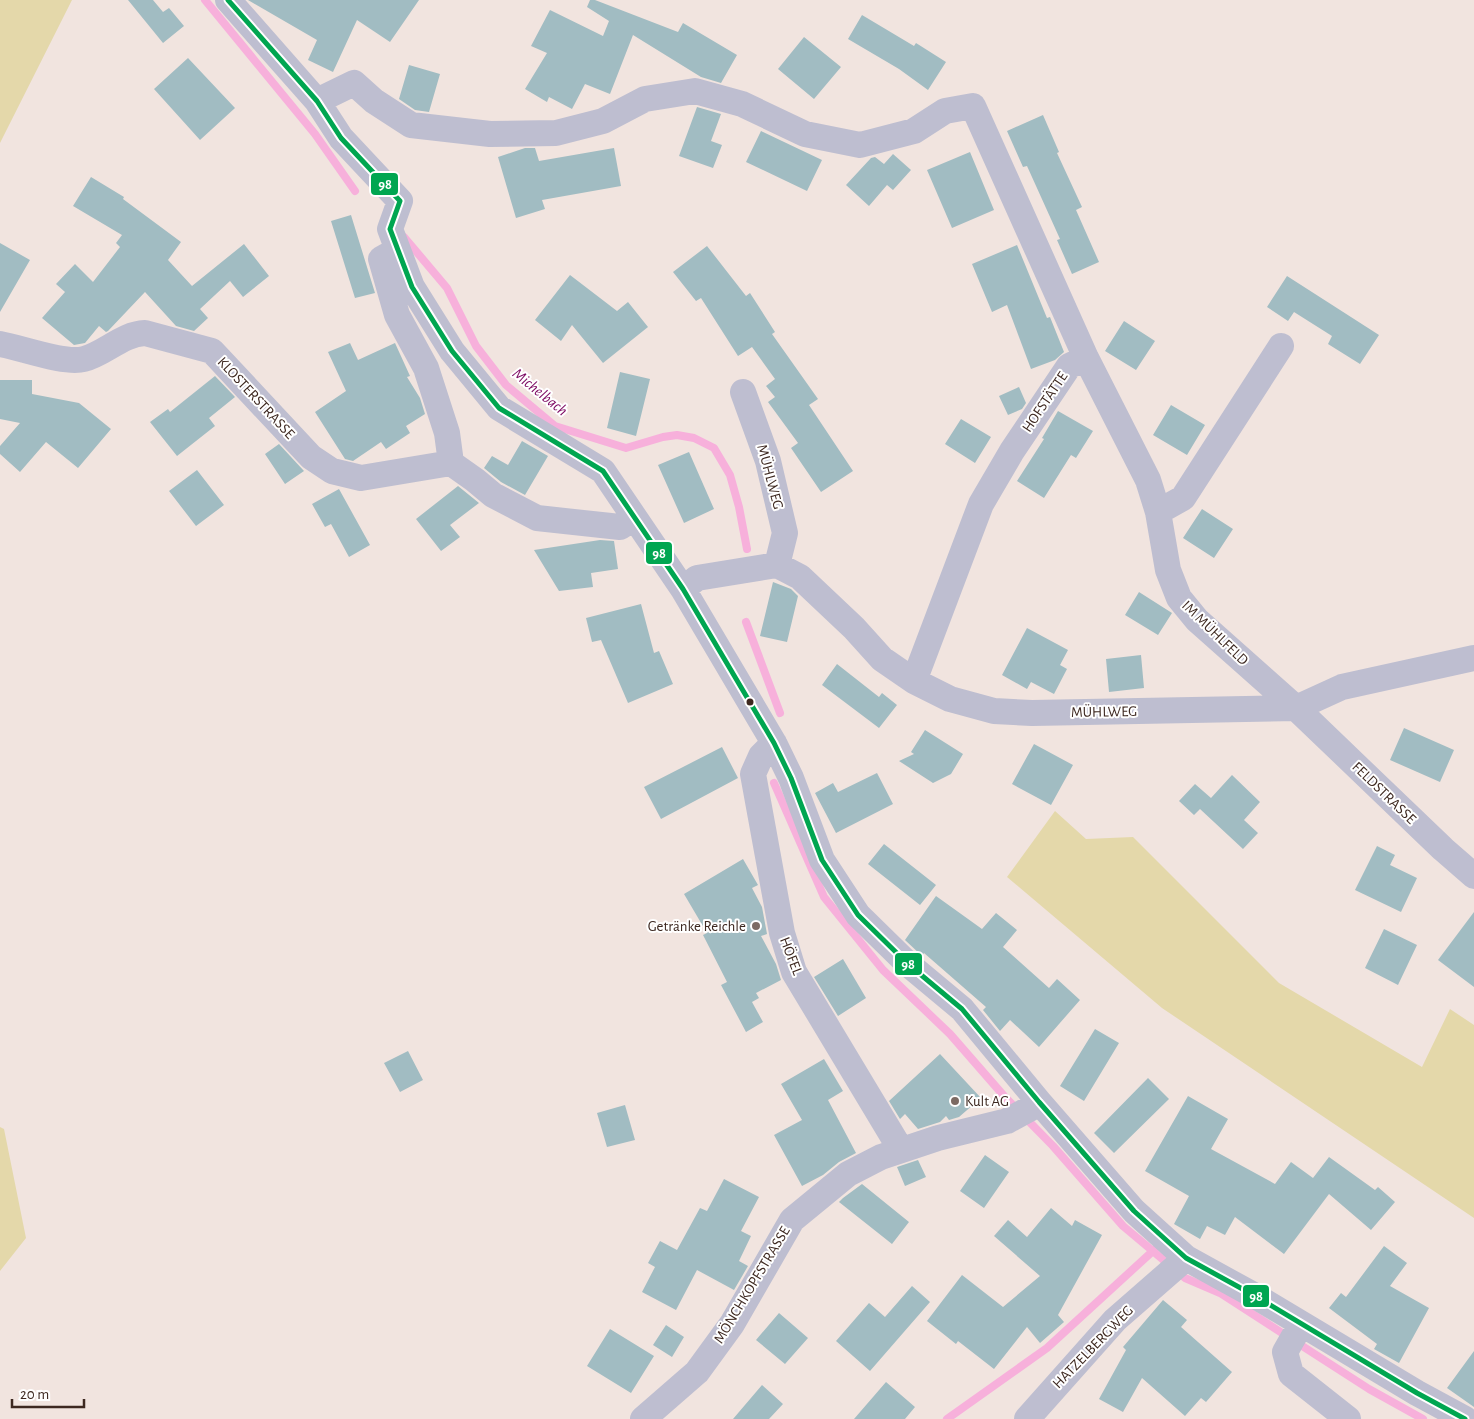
<svg xmlns="http://www.w3.org/2000/svg" width="1474" height="1419" font-family="'Alegreya Sans',sans-serif">
	<style>
		.green { fill: #e4d8aa }
		.lines { fill: none; stroke-linecap: round; stroke-linejoin: round }
		.stream { stroke: #f7b0db; stroke-width: 8 }
		.building { fill: #a1bcc2 }
		.minor { stroke: #bebed0; stroke-width: 26 }
		.bus-1-casing { stroke: #fff; stroke-width: 9 }
		.bus-1 { stroke: #00a651; stroke-width: 5 }
		.bus-dot { fill: #3d2820; stroke: #fff; stroke-width: 2 }
		.poi-dot { fill: #7c6a63; stroke: #fff; stroke-width: 2 }
		.labels { text-anchor: middle; dominant-baseline: central; stroke-width: 4; stroke-linejoin: round; paint-order: stroke }
		.street-label { font-size: 15px; fill: #3d2820; stroke: #fff }
		.poi-label { font-size: 15px; fill: #3d2820; stroke: #fff; text-anchor: end }
		.water-label { font-size: 16px; font-style: italic; fill: #7c0862; stroke: #fff }
		.line-badge { stroke: #fff; stroke-width: 2 }
		.badge-label { font-size: 14px; text-anchor: middle; font-weight: bold; fill: #fff }
	</style>
	<rect width="100%" height="100%" fill="#f1e4df"/>
	<!-- green -->
	<path class="green" d="M 0,0 L 72,0 L 0,143 Z
		M 1055,811 L 1086,839 L 1133,837 L 1279,983 L 1422,1067 L 1450,1009 L 1474,1025 L 1474,1218 L 1162,1008 L 1007,877 Z
		M 0,1127 L 4,1129 L 26,1238 L 0,1271 Z"/>
	<g class="lines">
		<!-- stream -->
		<path class="stream" d="M 205,0 L 315,134 L 355,191
			M 404,237 L 447,288 L 476,346 L 506,385 L 555,426 L 626,448 L 663,437 L 677,435 L 694,438 L 714,448 L 730,475 L 739,507 L 747,549
			M 746,622 L 780,713
			M 774,783 L 824,897 L 883,970 L 950,1034 L 1004,1096 L 1053,1146 L 1123,1226 L 1185,1278 L 1220,1293 L 1369,1389 L 1423,1419
			M 947,1419 L 1047,1348 L 1154,1250"/>
	</g>
	<!-- building -->
	<path class="building" d="M 128,0 L 153,0 L 163,12 L 169,8 L 184,26 L 163,43 Z
		M 248,0 L 419,0 L 390,42 L 357,20 L 333,72 L 308,60 L 317,40 Z
		M 590,0 L 595,0 L 678,32 L 683,23 L 737,55 L 721,83 L 701,77 L 633,35 L 610,94 L 585,84 L 572,109 L 549,97 L 547,102 L 525,89 L 547,53 L 531,46 L 550,10 L 603,36 L 609,21 L 587,7 Z
		M 862,15 L 914,46 L 916,43 L 946,62 L 928,90 L 899,69 L 848,39 Z
		M 804,37 L 841,67 L 814,99 L 778,69 Z
		M 188,58 L 235,108 L 200,140 L 154,89 Z
		M 409,65 L 440,74 L 429,112 L 415,110 L 399,99 Z
		M 697,107 L 721,114 L 711,141 L 722,145 L 713,168 L 679,156 Z
		M 1043,115 L 1059,152 L 1057,153 L 1082,207 L 1076,210 L 1099,262 L 1072,274 L 1057,240 L 1060,239 L 1027,166 L 1023,167 L 1007,131 Z
		M 761,131 L 822,160 L 807,191 L 746,162 Z
		M 525,148 L 535,148 L 539,161 L 614,148 L 621,186 L 542,200 L 545,209 L 516,218 L 498,157 Z
		M 970,152 L 994,210 L 952,228 L 927,170 Z
		M 893,154 L 911,170 L 893,190 L 887,185 L 869,206 L 846,185 L 871,158 L 875,157 L 884,164 Z
		M 91,177 L 124,197 L 123,199 L 181,242 L 168,260 L 192,286 L 244,244 L 269,276 L 243,297 L 230,281 L 200,309 L 208,318 L 194,331 L 176,326 L 145,292 L 108,331 L 106,332 L 99,326 L 85,343 L 74,345 L 42,318 L 65,292 L 56,284 L 75,264 L 93,282 L 120,247 L 116,243 L 122,235 L 73,206 Z
		M 351,215 L 375,293 L 355,298 L 331,221 Z
		M 0,243 L 30,260 L 0,312 Z
		M 1017,245 L 1047,318 L 1050,317 L 1064,352 L 1055,360 L 1031,369 L 1007,305 L 992,312 L 972,264 Z
		M 707,246 L 746,296 L 750,293 L 775,332 L 772,334 L 818,399 L 809,405 L 853,471 L 821,492 L 791,448 L 798,443 L 768,402 L 775,397 L 766,386 L 775,379 L 752,347 L 738,356 L 701,298 L 696,301 L 673,272 Z
		M 570,275 L 617,311 L 628,302 L 648,327 L 603,363 L 572,325 L 561,341 L 535,320 Z
		M 1287,276 L 1379,335 L 1360,364 L 1328,344 L 1332,336 L 1294,312 L 1288,321 L 1267,307 Z
		M 1124,321 L 1155,341 L 1136,370 L 1105,351 Z
		M 350,343 L 358,360 L 395,343 L 410,376 L 407,377 L 420,398 L 425,414 L 406,426 L 410,433 L 386,449 L 381,442 L 353,461 L 345,459 L 315,412 L 346,391 L 328,352 Z
		M 620,372 L 650,379 L 636,436 L 607,428 Z
		M 215,376 L 235,397 L 209,418 L 215,426 L 177,456 L 150,422 L 168,409 L 170,412 Z
		M 0,380 L 32,380 L 32,394 L 79,403 L 111,429 L 78,468 L 46,442 L 20,472 L 0,454 L 0,446 L 20,423 L 0,419 Z
		M 1019,387 L 1026,403 L 1022,409 L 1008,415 L 999,396 Z
		M 1171,405 L 1205,425 L 1187,455 L 1153,435 Z
		M 1058,411 L 1093,431 L 1076,458 L 1071,455 L 1044,498 L 1017,481 L 1044,439 L 1042,438 Z
		M 961,419 L 991,437 L 975,463 L 945,444 Z
		M 522,441 L 548,456 L 525,495 L 501,482 L 484,468 L 492,456 L 508,465 Z
		M 279,444 L 304,471 L 285,484 L 265,454 Z
		M 689,452 L 714,509 L 684,523 L 658,465 Z
		M 197,470 L 224,505 L 196,526 L 169,491 Z
		M 458,486 L 479,503 L 450,525 L 460,537 L 441,551 L 416,519 Z
		M 339,489 L 370,545 L 349,557 L 331,524 L 325,527 L 312,504 Z
		M 1202,509 L 1233,529 L 1214,558 L 1183,538 Z
		M 600,540 L 614,541 L 618,569 L 591,573 L 593,587 L 559,591 L 534,550 Z
		M 773,582 L 791,589 L 798,596 L 787,642 L 760,636 Z
		M 1139,592 L 1172,613 L 1158,635 L 1125,615 Z
		M 641,604 L 654,653 L 659,651 L 673,684 L 628,703 L 601,640 L 592,642 L 586,618 Z
		M 1027,628 L 1068,650 L 1060,665 L 1067,669 L 1054,694 L 1031,682 L 1027,689 L 1002,675 Z
		M 1141,655 L 1144,688 L 1109,692 L 1106,659 Z
		M 837,664 L 879,697 L 882,693 L 897,705 L 879,728 L 822,685 Z
		M 1404,728 L 1454,750 L 1440,782 L 1390,760 Z
		M 925,730 L 963,754 L 951,774 L 933,783 L 899,761 L 914,754 L 911,752 Z
		M 1034,744 L 1073,765 L 1051,805 L 1012,784 Z
		M 722,747 L 738,778 L 661,819 L 644,787 Z
		M 877,773 L 893,804 L 836,833 L 815,793 L 833,783 L 838,792 Z
		M 1232,775 L 1260,802 L 1244,820 L 1258,833 L 1243,849 L 1200,809 L 1194,815 L 1179,801 L 1195,784 L 1211,798 Z
		M 884,844 L 936,885 L 920,905 L 868,864 Z
		M 1377,846 L 1395,855 L 1390,865 L 1417,878 L 1401,912 L 1355,890 Z
		M 743,859 L 758,885 L 752,888 L 762,907 L 767,934 L 761,936 L 776,964 L 781,980 L 756,993 L 759,998 L 752,1002 L 763,1022 L 746,1032 L 721,985 L 727,982 L 703,935 L 707,933 L 684,894 Z
		M 936,896 L 982,929 L 996,913 L 1017,930 L 1003,947 L 1049,988 L 1057,979 L 1080,1000 L 1039,1047 L 1010,1020 L 1000,1031 L 983,1010 L 986,1007 L 924,953 L 922,956 L 905,940 Z
		M 1474,912 L 1474,987 L 1438,960 Z
		M 1384,929 L 1417,945 L 1398,985 L 1365,968 Z
		M 843,959 L 866,998 L 838,1016 L 814,977 Z
		M 1095,1029 L 1119,1043 L 1084,1101 L 1060,1086 Z
		M 408,1051 L 423,1080 L 400,1092 L 384,1063 Z
		M 940,1054 L 981,1098 L 959,1117 L 949,1120 L 946,1116 L 940,1122 L 918,1129 L 905,1114 L 900,1119 L 889,1101 Z
		M 824,1059 L 843,1091 L 828,1100 L 856,1153 L 839,1162 L 823,1175 L 802,1186 L 774,1135 L 802,1120 L 781,1084 Z
		M 1148,1078 L 1169,1099 L 1114,1153 L 1094,1133 Z
		M 1188,1096 L 1228,1119 L 1211,1149 L 1275,1184 L 1291,1162 L 1313,1178 L 1329,1157 L 1375,1190 L 1378,1187 L 1395,1202 L 1371,1230 L 1329,1194 L 1284,1254 L 1235,1217 L 1225,1235 L 1207,1226 L 1200,1239 L 1174,1224 L 1189,1196 L 1145,1171 Z
		M 625,1105 L 635,1140 L 607,1147 L 597,1113 Z
		M 985,1155 L 1009,1172 L 984,1208 L 960,1191 Z
		M 918,1160 L 926,1177 L 905,1186 L 897,1167 Z
		M 724,1179 L 759,1197 L 741,1231 L 751,1236 L 739,1261 L 748,1266 L 734,1290 L 697,1270 L 676,1310 L 642,1292 L 655,1267 L 648,1263 L 660,1241 L 677,1250 L 700,1208 L 707,1211 Z
		M 862,1184 L 909,1222 L 892,1244 L 839,1202 L 843,1198 Z
		M 1051,1208 L 1072,1226 L 1075,1220 L 1102,1235 L 1058,1315 L 1064,1322 L 1040,1343 L 1027,1327 L 994,1369 L 958,1341 L 956,1344 L 927,1321 L 962,1275 L 1003,1307 L 1040,1276 L 994,1236 L 1008,1220 L 1027,1237 Z
		M 1384,1246 L 1407,1263 L 1390,1286 L 1429,1308 L 1399,1363 L 1374,1349 L 1377,1344 L 1329,1308 L 1341,1293 L 1346,1297 Z
		M 912,1286 L 930,1302 L 870,1371 L 836,1341 L 869,1303 L 885,1317 Z
		M 1163,1300 L 1187,1320 L 1181,1327 L 1232,1372 L 1206,1402 L 1201,1398 L 1185,1416 L 1142,1378 L 1123,1412 L 1099,1399 L 1126,1350 L 1123,1347 Z
		M 779,1313 L 808,1338 L 785,1364 L 756,1340 Z
		M 666,1325 L 684,1337 L 672,1357 L 653,1345 Z
		M 610,1329 L 654,1356 L 631,1393 L 587,1366 Z
		M 1474,1351 L 1474,1407 L 1447,1388 Z
		M 886,1382 L 915,1407 L 905,1419 L 854,1419 Z
		M 762,1385 L 783,1404 L 769,1419 L 733,1419 Z"/>
	<g class="lines">
		<!-- minor -->
		<path class="minor" d="M 228,0 L 317,101 L 341,138 L 400,201 L 390,229 L 412,287 L 452,351 L 499,408 L 603,471 L 683,589 L 774,743 L 791,778 L 822,860 L 858,915 L 908,964 L 962,1009 L 1039,1102 L 1134,1211 L 1186,1258 L 1257,1297 L 1417,1393 L 1465,1419
			M 317,101 L 354,83 L 374,101 L 411,125 L 490,134 L 556,133 L 603,121 L 645,99 L 695,91 L 742,104 L 805,134 L 860,145 L 914,131 L 945,111 L 973,106 L 1086,358 L 1148,480 L 1158,512 L 1183,498 L 1281,346
			M 397,250 L 381,259 L 397,315 L 426,368 L 447,433 L 451,463
			M 0,344 C 22,348 64,364 84,359 C 106,353 122,334 145,333 L 212,351 L 311,457 L 332,471 L 361,478 L 451,463 L 475,480 L 493,495 L 537,518 L 620,527 L 634,518
			M 743,392 L 768,461 L 785,533 L 777,565
			M 1158,512 L 1168,570 L 1179,598 L 1197,620 L 1296,708 L 1443,849 L 1474,876
			M 683,589 L 697,578 L 777,565 L 800,577 L 854,628 L 882,659 L 914,681 L 950,699 L 994,711 L 1032,713 L 1296,708 L 1342,687 L 1474,658
			M 914,681 L 981,504 L 1012,451 L 1069,366 L 1086,358
			M 774,743 L 761,756 L 753,774 L 782,933 L 794,972 L 901,1150
			M 1301,1324 L 1285,1352 L 1291,1374 L 1348,1419
			M 643,1419 L 697,1372 L 732,1324 L 792,1220 L 848,1174 L 881,1157 L 938,1138 L 1007,1121 L 1029,1109 L 1039,1102
			M 1027,1419 L 1115,1320 L 1186,1258"/>
		<!-- bus-1 casing -->
		<g class="bus-1-casing">
			<path id="bus-1" d="M 228,0 L 317,101 L 341,138 L 400,201 L 390,229 L 412,287 L 452,351 L 499,408 L 603,471 L 683,589 L 774,743 L 791,778 L 822,860 L 858,915 L 908,964 L 962,1009 L 1039,1102 L 1134,1211 L 1186,1258 L 1257,1297 L 1417,1393 L 1465,1419"/>
		</g>
		<!-- bus-1 -->
		<use href="#bus-1" class="bus-1"/>
	</g>
	<!-- markers -->
	<circle class="bus-dot" cx="750" cy="702" r="4.5"/>
	<g class="poi-dot">
		<circle cx="756" cy="926" r="5"/>
		<circle cx="955" cy="1101" r="5"/>
	</g>
	<g class="labels">
		<!-- street labels -->
		<g class="street-label">
			<text transform="translate(256 398) rotate(47)">KLOSTERSTRASSE</text>
			<text transform="translate(1045 402) rotate(-56)">HOFSTÄTTE</text>
			<text transform="translate(770 477) rotate(75)">MÜHLWEG</text>
			<text transform="translate(1215 633) rotate(44)">IM MÜHLFELD</text>
			<text transform="translate(1104 712) rotate(-1)">MÜHLWEG</text>
			<text transform="translate(1384 793) rotate(44)">FELDSTRASSE</text>
			<text transform="translate(791 956) rotate(69)">HÖFEL</text>
			<text transform="translate(752 1285) rotate(-59)">MÖNCHKOPFSTRASSE</text>
			<text transform="translate(1093 1347) rotate(-46)">HATZELBERGWEG</text>
		</g>
		<!-- poi labels -->
		<g class="poi-label">
			<text x="746" y="926">Getränke Reichle</text>
			<text x="965" y="1101" text-anchor="start">Kult AG</text>
		</g>
		<!-- water labels -->
		<g class="water-label">
			<text transform="translate(540 392) rotate(39)">Michelbach</text>
		</g>
	</g>
	<g class="line-badge">
		<rect x="370" y="172" width="29" height="24" rx="5" fill="#00a651"/>
		<rect x="645" y="541" width="28" height="24" rx="5" fill="#00a651"/>
		<rect x="894" y="952" width="29" height="24" rx="5" fill="#00a651"/>
		<rect x="1242" y="1284" width="28" height="24" rx="5" fill="#00a651"/>
	</g>
	<g class="badge-label">
		<text x="385" y="189">98</text>
		<text x="659" y="558">98</text>
		<text x="908" y="969">98</text>
		<text x="1256" y="1301">98</text>
	</g>
	<!-- scale -->
	<path d="M12 1399v8h72v-8" fill="none" stroke="#3d2820" stroke-width="2.5"/>
	<text x="20" y="1399" font-size="15" fill="#3d2820" stroke="#ffffff" stroke-width="4" paint-order="stroke">20 m</text>
</svg>
